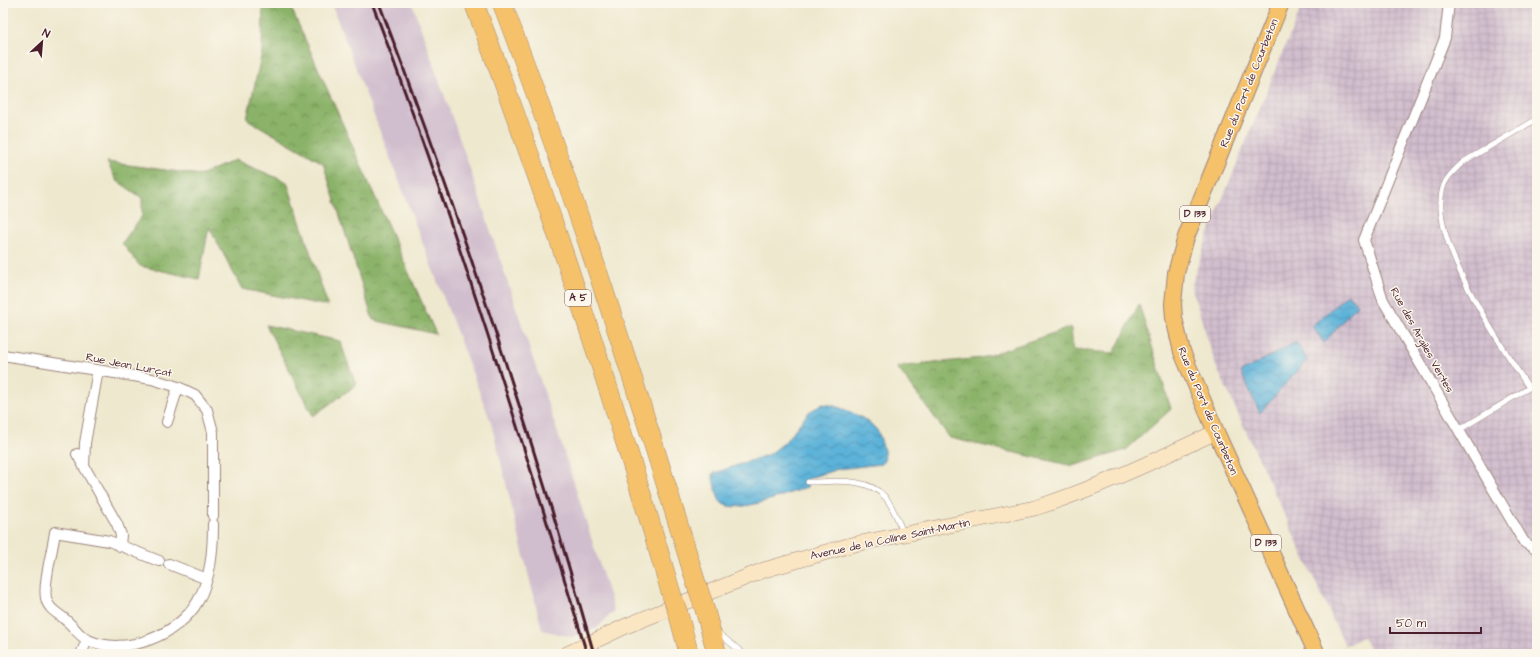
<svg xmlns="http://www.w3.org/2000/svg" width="1540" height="657" font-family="'Architects Daughter',sans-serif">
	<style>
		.industrial { fill: url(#industrial-grid) }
		.railway { fill: #d0bdcd }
		.forest { fill: url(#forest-crowns); stroke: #6a684a }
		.water { fill: url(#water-waves); stroke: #536882 }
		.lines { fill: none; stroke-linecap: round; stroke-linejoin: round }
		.lane-casing { stroke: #9c847c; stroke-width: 6 }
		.street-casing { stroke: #9c847c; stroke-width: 12 }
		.secondary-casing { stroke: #9c847c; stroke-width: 16 }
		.primary-casing { stroke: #9c847c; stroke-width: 18 }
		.highway-casing { stroke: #9c847c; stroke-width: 20 }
		.lane { stroke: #fff; stroke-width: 5 }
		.street { stroke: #fff; stroke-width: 10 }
		.secondary { stroke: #fbe6c4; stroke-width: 15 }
		.primary { stroke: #f5c16b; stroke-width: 16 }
		.highway { stroke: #f5c16b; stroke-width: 19 }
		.rail { stroke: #4a1f2b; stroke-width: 3 }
		.highway-bridge-casing { stroke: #9c847c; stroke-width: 20; stroke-linecap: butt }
		.highway-bridge { stroke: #f5c16b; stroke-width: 19 }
		.labels { text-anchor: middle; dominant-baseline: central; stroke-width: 3; stroke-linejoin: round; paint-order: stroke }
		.shield { fill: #fbf7ec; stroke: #7f6065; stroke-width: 1 }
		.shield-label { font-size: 10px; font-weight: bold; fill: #4a1f2b }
		.street-label { font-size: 11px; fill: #4a1f2b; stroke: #fbf7ec }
	</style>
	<defs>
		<pattern id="industrial-grid" width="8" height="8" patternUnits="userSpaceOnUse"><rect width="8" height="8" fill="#d0bdcd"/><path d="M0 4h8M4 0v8" fill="none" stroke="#b4a2b0"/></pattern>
		<pattern id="forest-crowns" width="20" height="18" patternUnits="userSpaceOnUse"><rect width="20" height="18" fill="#8ab268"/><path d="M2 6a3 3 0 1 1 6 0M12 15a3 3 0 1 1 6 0" fill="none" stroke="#739056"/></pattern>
		<pattern id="water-waves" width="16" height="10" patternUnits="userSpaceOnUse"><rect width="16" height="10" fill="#5cb2d9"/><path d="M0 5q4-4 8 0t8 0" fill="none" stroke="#4e90b0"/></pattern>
	</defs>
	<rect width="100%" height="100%" fill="#fbf7ec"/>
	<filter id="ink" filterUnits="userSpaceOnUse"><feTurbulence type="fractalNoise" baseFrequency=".025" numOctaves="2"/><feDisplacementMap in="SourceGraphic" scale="8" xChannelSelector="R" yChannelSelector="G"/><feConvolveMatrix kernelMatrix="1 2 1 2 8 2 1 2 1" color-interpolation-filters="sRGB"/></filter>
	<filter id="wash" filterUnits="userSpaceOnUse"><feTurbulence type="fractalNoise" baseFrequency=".012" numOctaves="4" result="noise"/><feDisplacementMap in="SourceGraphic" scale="16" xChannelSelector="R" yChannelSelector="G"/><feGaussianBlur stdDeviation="0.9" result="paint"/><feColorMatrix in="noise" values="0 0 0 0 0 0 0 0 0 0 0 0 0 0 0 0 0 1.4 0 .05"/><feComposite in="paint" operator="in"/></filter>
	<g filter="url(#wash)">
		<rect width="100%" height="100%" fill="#eee8ce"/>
		<!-- industrial -->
		<path class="industrial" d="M 1303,3 L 1537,3 L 1537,654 L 1372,654 L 1363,637 L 1345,646 L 1216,366 L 1191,286 L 1212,224 Z"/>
		<!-- railway -->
		<path class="railway" d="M 331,3 L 412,3 L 467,160 L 569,467 L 614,611 L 597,628 L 572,637 L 542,630 L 491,422 Z"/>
		<!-- forest -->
		<path class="forest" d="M 263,3 L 289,3 L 436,334 L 373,320 L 323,163 L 247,119 L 262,52 Z
			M 235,160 L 287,182 L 328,306 L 242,289 L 209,227 L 199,279 L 140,266 L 122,243 L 142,216 L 142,198 L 116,180 L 107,162 L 201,175 Z
			M 1139,304 L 1171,409 L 1126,450 L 1073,466 L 950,438 L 897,367 L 981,358 L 1071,327 L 1073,350 L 1114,353 Z
			M 266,325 L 340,341 L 356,385 L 313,416 Z"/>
		<!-- water -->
		<path class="water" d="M 1348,294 L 1357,305 L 1324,343 L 1312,326 Z
			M 1296,342 L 1307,360 L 1260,413 L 1241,372 Z
			M 823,404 C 838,405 866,417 876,429 C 880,434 881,441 883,447 C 885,454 886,458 882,464 L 838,469 L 809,478 L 807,487 C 791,492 731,518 720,501 C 716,494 714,482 712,474 L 770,454 L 784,443 L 809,412 Z"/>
	</g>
	<g filter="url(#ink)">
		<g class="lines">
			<!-- lane casing -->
			<g class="lane-casing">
				<path id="lane" d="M 1529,388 C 1502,346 1424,235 1444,185 C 1447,176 1456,169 1463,162 L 1537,119
					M 1459,430 L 1537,383
					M 808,482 C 832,482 867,476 885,497 C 893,506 898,521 903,532
					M 717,632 L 744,654"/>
			</g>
			<!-- street casing -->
			<g class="street-casing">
				<path id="street" d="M 1449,3 L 1445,38 L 1364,240 L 1383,300 L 1524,542 L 1537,550
					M 3,355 L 152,379 L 178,387 L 195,395 L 207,410 L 213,432 L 213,516
					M 167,422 L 178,387
					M 77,454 L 117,524 L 121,535 L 120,546
					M 84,467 L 85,443 L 98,370
					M 159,561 L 109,541 L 55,532 C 53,549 43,583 46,598 C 48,610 60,614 68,622 C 74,627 80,637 88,640 C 125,657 179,635 198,601 C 211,577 213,551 213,524
					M 169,564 L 207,579
					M 3,652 L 7,654
					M 81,654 L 87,640"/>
			</g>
			<!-- secondary casing -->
			<g class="secondary-casing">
				<path id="secondary" d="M 567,654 L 626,626 L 764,570 L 851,545 L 1035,508 C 1097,488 1156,460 1216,432"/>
			</g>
			<!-- primary casing -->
			<g class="primary-casing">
				<path id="primary" d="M 1281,3 L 1186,237 L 1176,273 L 1173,304 L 1174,318 L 1182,352 L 1216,432 L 1317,654"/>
			</g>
			<!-- highway casing -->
			<g class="highway-casing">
				<path id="highway" d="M 474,3 C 548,198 613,396 672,596
					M 502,3 C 575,194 638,390 697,586
					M 703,603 L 717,654
					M 678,613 L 689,654"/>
			</g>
			<!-- lane -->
			<use href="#lane" class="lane"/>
			<!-- street -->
			<use href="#street" class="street"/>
			<!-- secondary -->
			<use href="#secondary" class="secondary"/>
			<!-- primary -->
			<use href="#primary" class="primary"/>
			<!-- highway -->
			<use href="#highway" class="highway"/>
			<!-- rail -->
			<path class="rail" d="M 372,3 C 453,217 521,435 587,654
				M 379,3 C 460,217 532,434 594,654"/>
			<!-- highway-bridge casing -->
			<g class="highway-bridge-casing">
				<path id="highway-bridge" d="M 697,586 L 703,603
					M 672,596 L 678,613"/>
			</g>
			<!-- highway-bridge -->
			<use href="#highway-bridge" class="highway-bridge"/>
		</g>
	</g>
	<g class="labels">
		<!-- shield labels -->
		<g class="shield">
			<rect x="1180" y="206" width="30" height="16" rx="3"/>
			<rect x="565" y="290" width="26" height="16" rx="3"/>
			<rect x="1251" y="535" width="30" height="16" rx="3"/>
		</g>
		<g class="shield-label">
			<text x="1195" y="214">D 133</text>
			<text x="578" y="298">A 5</text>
			<text x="1266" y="543">D 133</text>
		</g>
		<!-- street labels -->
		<g class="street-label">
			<text transform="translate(1249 83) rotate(-68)">Rue du Port de Courbeton</text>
			<text transform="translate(1422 340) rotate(61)">Rue des Argiles Vertes</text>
			<text transform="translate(129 365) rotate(11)">Rue Jean Lurçat</text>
			<text transform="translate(1208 411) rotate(67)">Rue du Port de Courbeton</text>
			<text transform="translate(890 539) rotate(-12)">Avenue de la Colline Saint-Martin</text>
		</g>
	</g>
	<!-- margin -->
	<rect width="1540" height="657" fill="none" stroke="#fbf7ec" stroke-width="16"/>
	<!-- north arrow -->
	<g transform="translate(42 42) rotate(26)" stroke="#fbf7ec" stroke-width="3" paint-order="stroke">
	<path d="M0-3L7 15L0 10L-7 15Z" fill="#4a1f2b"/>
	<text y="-6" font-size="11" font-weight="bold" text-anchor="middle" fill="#4a1f2b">N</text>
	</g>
	<!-- scale -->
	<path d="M1390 627v6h91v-6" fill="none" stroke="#4a1f2b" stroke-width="2"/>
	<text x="1396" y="627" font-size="12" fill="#4a1f2b" stroke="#fbf7ec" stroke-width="3" paint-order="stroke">50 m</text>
</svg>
